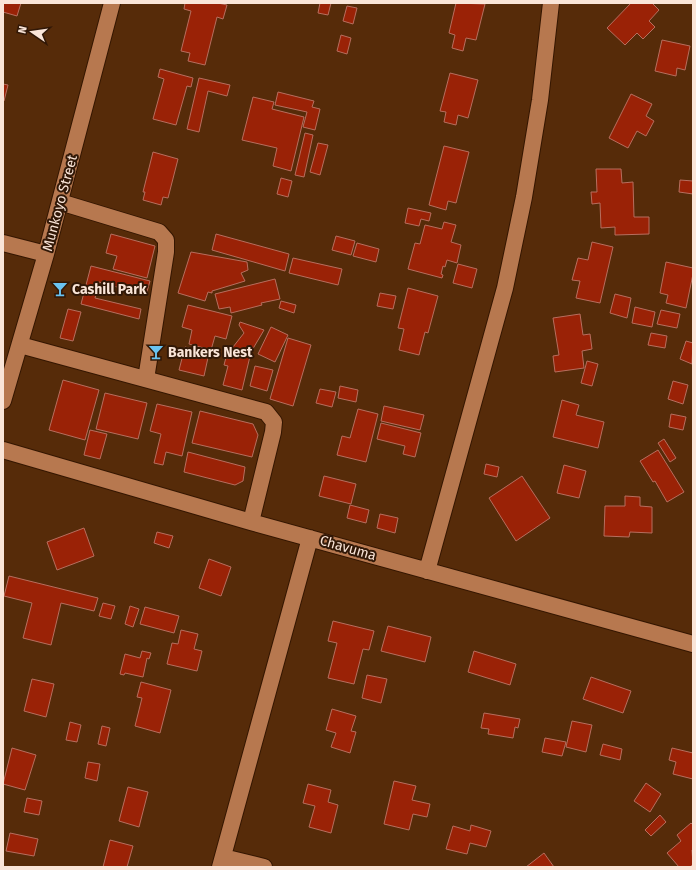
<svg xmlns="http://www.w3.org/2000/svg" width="696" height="870" font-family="'Fira Sans',sans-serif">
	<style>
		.building { fill: #9a2206; stroke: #b76e5e }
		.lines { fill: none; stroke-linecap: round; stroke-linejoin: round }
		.minor-casing { stroke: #341601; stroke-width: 18 }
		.minor { stroke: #b7784f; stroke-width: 16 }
		.labels { text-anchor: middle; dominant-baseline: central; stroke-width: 4; stroke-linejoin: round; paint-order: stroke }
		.street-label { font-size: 14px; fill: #fae5d8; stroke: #311807 }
		.poi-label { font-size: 14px; font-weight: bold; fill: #fae5d8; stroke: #311807; text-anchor: start }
	</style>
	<rect width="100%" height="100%" fill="#562b09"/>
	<!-- building -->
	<path class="building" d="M 3,3 L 21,3 L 17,16 L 3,12 Z
		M 185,3 L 218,3 L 227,5 L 223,19 L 217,17 L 205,65 L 188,61 L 190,53 L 181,51 L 191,11 L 184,9 Z
		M 320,3 L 331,3 L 328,15 L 318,13 Z
		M 456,3 L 485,4 L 476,40 L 466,38 L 463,51 L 452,48 L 455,35 L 449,33 Z
		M 631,3 L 652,3 L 659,10 L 649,21 L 655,27 L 643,39 L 637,33 L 625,45 L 607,28 Z
		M 347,6 L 357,8 L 353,24 L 343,21 Z
		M 341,35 L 351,38 L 347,54 L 337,51 Z
		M 662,40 L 690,46 L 685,70 L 677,68 L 676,76 L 655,71 Z
		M 160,69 L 193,78 L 191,87 L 187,86 L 176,125 L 153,119 L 164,79 L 158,77 Z
		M 450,73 L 478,80 L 468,118 L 458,115 L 456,125 L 444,122 L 446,112 L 440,111 Z
		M 199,78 L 230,85 L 227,96 L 208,91 L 199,132 L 187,129 Z
		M 3,84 L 8,85 L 4,101 L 3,101 Z
		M 278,92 L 314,101 L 312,107 L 320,109 L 315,130 L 303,127 L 307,112 L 275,105 Z
		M 631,94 L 652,104 L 646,116 L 654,121 L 646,136 L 637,131 L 628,148 L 609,138 Z
		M 253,97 L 274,102 L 272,109 L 304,117 L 291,171 L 273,166 L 277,148 L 242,140 Z
		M 305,133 L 313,135 L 304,177 L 295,175 Z
		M 318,143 L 328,145 L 320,175 L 310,172 Z
		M 444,146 L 469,152 L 456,203 L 448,201 L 446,210 L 429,205 Z
		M 153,152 L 178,159 L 168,198 L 163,197 L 161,205 L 143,200 L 145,192 L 143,192 Z
		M 596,169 L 621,169 L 622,183 L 633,182 L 634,217 L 649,217 L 649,234 L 615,235 L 615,227 L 601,228 L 600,203 L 592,204 L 591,192 L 597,192 Z
		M 281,178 L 292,181 L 288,197 L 277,194 Z
		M 680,180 L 693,181 L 693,194 L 679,192 Z
		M 408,208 L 431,213 L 429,221 L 421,219 L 419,226 L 405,223 Z
		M 444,222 L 456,225 L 451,242 L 461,245 L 457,263 L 447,260 L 445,267 L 443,266 L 441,274 L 443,275 L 442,278 L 408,269 L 415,243 L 420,244 L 425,225 L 442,229 Z
		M 111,234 L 155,246 L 147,278 L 113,269 L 117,256 L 106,253 Z
		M 216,234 L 289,254 L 285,271 L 212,250 Z
		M 336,236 L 355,241 L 351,255 L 332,250 Z
		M 592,242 L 613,247 L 600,303 L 576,298 L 580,281 L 572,280 L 578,258 L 588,260 Z
		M 357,243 L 379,249 L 376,262 L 353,256 Z
		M 191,252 L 247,262 L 248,270 L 241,273 L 245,281 L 212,291 L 212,293 L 208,292 L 205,301 L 178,293 Z
		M 293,258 L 342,269 L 338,285 L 289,273 Z
		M 666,262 L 693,268 L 693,274 L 686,308 L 666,303 L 668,295 L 660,293 Z
		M 458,264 L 477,269 L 472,288 L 453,283 Z
		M 91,266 L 150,281 L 146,295 L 99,282 L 95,298 L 141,309 L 139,319 L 81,304 Z
		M 275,279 L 280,299 L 261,303 L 262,305 L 231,313 L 230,307 L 219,309 L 215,294 Z
		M 408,288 L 438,296 L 428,333 L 425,332 L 419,355 L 399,350 L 404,329 L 398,328 Z
		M 380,293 L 396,296 L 393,309 L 377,306 Z
		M 615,294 L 631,298 L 627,318 L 610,313 Z
		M 281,301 L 296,305 L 294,313 L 279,308 Z
		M 188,305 L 232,316 L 226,339 L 215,336 L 211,350 L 189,344 L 192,330 L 182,327 Z
		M 635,307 L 655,312 L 652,327 L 632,323 Z
		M 68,309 L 81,312 L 73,341 L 60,338 Z
		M 661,310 L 680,314 L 677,328 L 657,324 Z
		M 580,314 L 583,335 L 590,334 L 592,349 L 582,351 L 584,368 L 555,372 L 553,356 L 559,355 L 553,318 Z
		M 240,322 L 264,330 L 251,352 L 242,390 L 223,385 L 228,366 L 224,365 L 229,346 L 233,347 L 244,333 L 239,325 Z
		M 271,327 L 288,335 L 275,362 L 258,354 Z
		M 651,333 L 667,336 L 665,348 L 648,345 Z
		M 288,338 L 311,345 L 293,406 L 270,399 Z
		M 686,341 L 693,343 L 692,364 L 680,359 Z
		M 185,347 L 209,353 L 204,376 L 179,370 Z
		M 587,361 L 598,364 L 592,386 L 581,383 Z
		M 255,366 L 273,370 L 267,391 L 250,386 Z
		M 63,380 L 99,390 L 85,440 L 49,430 Z
		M 673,381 L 688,385 L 683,404 L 668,399 Z
		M 340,386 L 358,390 L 356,402 L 338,398 Z
		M 320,389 L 336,392 L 332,407 L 316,403 Z
		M 105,393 L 147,403 L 138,439 L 96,429 Z
		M 562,400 L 579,405 L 576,415 L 604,422 L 598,448 L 553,437 Z
		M 157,404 L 192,412 L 182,456 L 166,452 L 163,465 L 154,463 L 161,434 L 150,431 Z
		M 384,406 L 424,415 L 420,430 L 381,421 Z
		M 358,409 L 378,414 L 366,462 L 337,455 L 342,436 L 350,438 Z
		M 200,411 L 253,424 L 258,435 L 252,457 L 192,443 Z
		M 671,414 L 686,417 L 683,430 L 669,427 Z
		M 381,423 L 421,433 L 415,457 L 403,454 L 405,446 L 377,439 Z
		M 90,430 L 107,434 L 100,459 L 84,455 Z
		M 664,439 L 676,458 L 670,462 L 658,443 Z
		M 658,450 L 684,492 L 667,502 L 655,481 L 653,482 L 640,461 Z
		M 188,452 L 245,467 L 243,481 L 235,485 L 184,472 Z
		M 486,464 L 499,467 L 497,477 L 484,474 Z
		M 564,465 L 586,471 L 579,498 L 557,493 Z
		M 324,476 L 356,484 L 351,504 L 319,496 Z
		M 522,476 L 550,518 L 516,541 L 489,498 Z
		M 625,496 L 640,497 L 640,506 L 652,507 L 652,533 L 630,532 L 629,537 L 604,536 L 605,506 L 625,506 Z
		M 350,505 L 369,510 L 366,523 L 347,518 Z
		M 380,514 L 398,518 L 395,533 L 377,528 Z
		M 84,528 L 94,556 L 57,570 L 47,542 Z
		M 157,532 L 173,536 L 169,548 L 154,543 Z
		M 209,559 L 231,567 L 221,596 L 199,588 Z
		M 9,576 L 98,598 L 94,611 L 61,603 L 51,645 L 23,638 L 32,603 L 4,596 Z
		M 103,603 L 115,606 L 111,619 L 99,616 Z
		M 130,606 L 139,609 L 133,627 L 125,624 Z
		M 145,607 L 179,616 L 174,633 L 140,624 Z
		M 333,621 L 374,631 L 369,650 L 363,649 L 354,684 L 328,678 L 337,643 L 328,641 Z
		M 388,626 L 431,637 L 425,662 L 381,651 Z
		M 181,630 L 198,634 L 194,649 L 202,651 L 197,671 L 167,664 L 172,643 L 178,644 Z
		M 142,651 L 151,653 L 149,659 L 147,658 L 143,677 L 125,673 L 124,675 L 120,674 L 125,654 L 140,658 Z
		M 474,651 L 516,664 L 510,685 L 468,672 Z
		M 367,675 L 387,679 L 381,703 L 362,698 Z
		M 591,677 L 631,691 L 623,713 L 583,699 Z
		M 32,679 L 54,684 L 46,717 L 24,711 Z
		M 141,682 L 171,690 L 160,733 L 135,726 L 142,698 L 137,697 Z
		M 332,709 L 356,716 L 351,731 L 356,732 L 350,753 L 331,747 L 336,733 L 326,730 Z
		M 484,713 L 520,719 L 518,728 L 515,727 L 513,738 L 488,734 L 489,729 L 481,728 Z
		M 572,721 L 592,725 L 586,752 L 566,747 Z
		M 70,722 L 81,725 L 77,742 L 66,740 Z
		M 102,726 L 110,728 L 106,746 L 98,744 Z
		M 545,738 L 566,742 L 562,756 L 542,752 Z
		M 603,744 L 622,749 L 620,760 L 600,755 Z
		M 12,748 L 36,755 L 25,790 L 3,784 Z
		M 672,748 L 693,753 L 693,779 L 673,774 L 676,762 L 669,760 Z
		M 88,762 L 100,764 L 97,781 L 85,778 Z
		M 394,781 L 416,786 L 412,800 L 430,804 L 427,817 L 413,814 L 409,830 L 384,824 Z
		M 646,783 L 661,794 L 650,812 L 634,801 Z
		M 308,784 L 331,790 L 328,802 L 338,805 L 331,833 L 309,827 L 315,806 L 303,803 Z
		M 128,787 L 148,792 L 139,827 L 119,821 Z
		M 27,798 L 42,801 L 39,815 L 24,812 Z
		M 660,815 L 666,822 L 651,836 L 645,830 Z
		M 691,823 L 693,825 L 693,849 L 692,850 L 693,864 L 690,867 L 679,867 L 667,853 L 681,841 L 677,835 Z
		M 471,825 L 491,831 L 486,847 L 470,843 L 467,854 L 446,849 L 453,826 L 470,831 Z
		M 10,833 L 38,839 L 34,856 L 6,851 Z
		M 110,840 L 133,846 L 127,867 L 103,867 Z
		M 544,853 L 554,867 L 526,867 Z"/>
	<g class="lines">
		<!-- minor casing -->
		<g class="minor-casing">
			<path id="minor" d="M 60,202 L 159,232 L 166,240 L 166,252 L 146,379
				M 3,243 L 46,254
				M 20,345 L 266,412 L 274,422 L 273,432 L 251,522
				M 3,401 L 46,254 L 112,3
				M 3,450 L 251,522 L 693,644
				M 427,571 L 505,288 L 524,197 L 540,100 L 551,3
				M 223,857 L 264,867
				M 220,867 L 310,538"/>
		</g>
		<!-- minor -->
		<use href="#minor" class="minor"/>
	</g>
	<!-- icons -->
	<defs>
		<g id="bar-bare" transform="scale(1.2)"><path d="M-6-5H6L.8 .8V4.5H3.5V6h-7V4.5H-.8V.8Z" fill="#6ac3f1" stroke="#311807" stroke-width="2.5" paint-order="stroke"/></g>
	</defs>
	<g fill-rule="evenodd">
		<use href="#bar-bare" x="60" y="289"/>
		<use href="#bar-bare" x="156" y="352"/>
	</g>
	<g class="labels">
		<!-- street labels -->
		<g class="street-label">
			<text transform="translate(60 203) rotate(-75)">Munkoyo Street</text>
			<text transform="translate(348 548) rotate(16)">Chavuma</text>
		</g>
		<!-- poi labels -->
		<g class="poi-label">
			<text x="72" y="289">Cashill Park</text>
			<text x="168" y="352">Bankers Nest</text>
		</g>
	</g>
	<!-- border -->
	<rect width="696" height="870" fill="none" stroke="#fae5d8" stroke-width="8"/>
	<!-- north arrow -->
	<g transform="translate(32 32) rotate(283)" stroke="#311807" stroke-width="3" paint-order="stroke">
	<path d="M0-3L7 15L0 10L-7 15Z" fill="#fae5d8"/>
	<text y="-6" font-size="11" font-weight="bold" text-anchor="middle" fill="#fae5d8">N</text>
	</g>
</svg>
